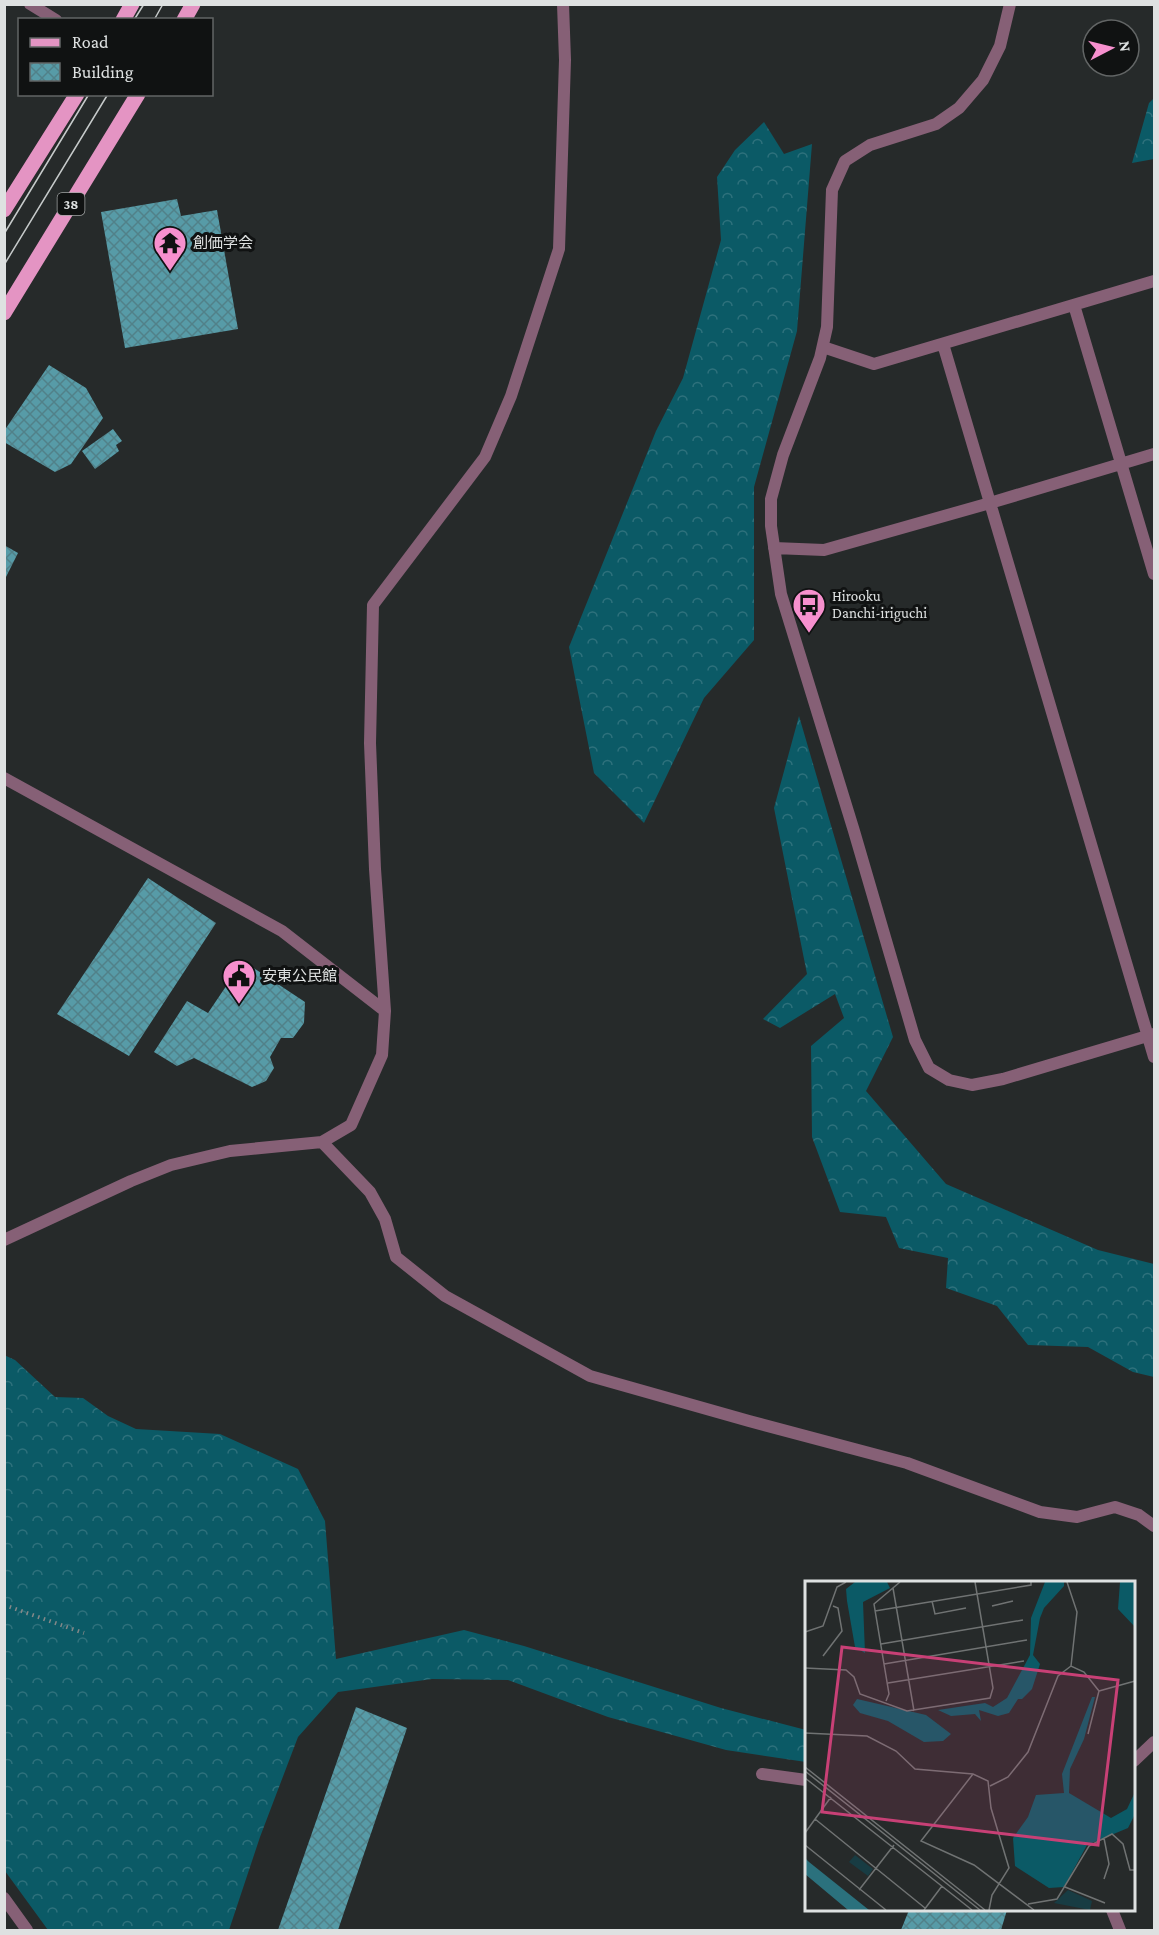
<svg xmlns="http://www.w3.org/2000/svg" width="1159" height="1935" font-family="'Crimson Pro','Noto Sans JP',serif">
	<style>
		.forest { fill: url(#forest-crowns) }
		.building { fill: url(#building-cross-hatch) }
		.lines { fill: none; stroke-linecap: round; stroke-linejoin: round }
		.path { stroke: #848888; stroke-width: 4; stroke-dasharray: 1.5 4.5; stroke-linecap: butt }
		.minor { stroke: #866076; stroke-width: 12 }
		.primary { stroke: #e494c3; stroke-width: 15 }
		.tram { stroke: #c6caca; stroke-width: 1.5 }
		.labels { text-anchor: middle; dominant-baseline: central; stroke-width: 6; stroke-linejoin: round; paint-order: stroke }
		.shield { fill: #101212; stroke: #a0a3a3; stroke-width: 1.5 }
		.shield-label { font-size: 14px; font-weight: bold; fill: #dee1e1 }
		.poi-label { font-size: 15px; fill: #dee1e1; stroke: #101212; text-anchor: start }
		.inset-road { fill: none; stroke: #707373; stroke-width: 1.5 }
		.view { fill: #c84076; fill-opacity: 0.15; stroke: #c84076; stroke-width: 3 }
		.inset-edge { fill: none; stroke: #dee1e1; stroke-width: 3 }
	</style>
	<defs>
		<pattern id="forest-crowns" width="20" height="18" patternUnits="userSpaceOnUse" patternTransform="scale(1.5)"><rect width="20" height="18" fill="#0b5a66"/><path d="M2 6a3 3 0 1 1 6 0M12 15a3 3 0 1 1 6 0" fill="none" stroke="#2e717c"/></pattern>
		<pattern id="building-cross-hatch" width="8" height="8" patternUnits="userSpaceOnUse" patternTransform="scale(1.5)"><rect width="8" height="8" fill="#579ba7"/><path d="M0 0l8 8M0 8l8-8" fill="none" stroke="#518189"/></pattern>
	</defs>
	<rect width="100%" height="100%" fill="#262a2a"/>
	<!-- forest -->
	<path class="forest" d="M 1154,98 L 1154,159 L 1132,163 L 1149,103 Z
		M 764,122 L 784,154 L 812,144 L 797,331 L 754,487 L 754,640 L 704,698 L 644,823 L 594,773 L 569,647 L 656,431 L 683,378 L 721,240 L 717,177 L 735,150 Z
		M 799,716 L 893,1037 L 866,1091 L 946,1184 L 1098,1250 L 1154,1264 L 1154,1377 L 1133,1372 L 1088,1347 L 1028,1345 L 997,1306 L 946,1288 L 948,1258 L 899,1248 L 886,1217 L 840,1212 L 812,1137 L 811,1046 L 844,1018 L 835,994 L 780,1028 L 763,1019 L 807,974 L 774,808 Z
		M 4,1355 L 15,1360 L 55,1397 L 83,1398 L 108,1416 L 136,1429 L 220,1434 L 298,1469 L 325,1521 L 336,1659 L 464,1630 L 524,1646 L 721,1708 L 806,1730 L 806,1762 L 726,1750 L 608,1717 L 508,1680 L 432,1679 L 338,1692 L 298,1737 L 260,1837 L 229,1930 L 48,1930 L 5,1871 Z"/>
	<!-- building -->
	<path class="building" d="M 177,199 L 181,216 L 217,210 L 238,329 L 125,348 L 101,212 Z
		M 49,365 L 86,388 L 103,418 L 71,464 L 55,472 L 4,442 L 4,431 Z
		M 113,429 L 122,441 L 116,445 L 119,451 L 95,469 L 82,451 Z
		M 4,545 L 18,553 L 4,581 Z
		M 148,878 L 216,923 L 129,1056 L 57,1014 Z
		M 243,961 L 305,1002 L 304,1023 L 293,1038 L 281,1038 L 270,1057 L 274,1068 L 266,1081 L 252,1087 L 194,1058 L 177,1066 L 154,1052 L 187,1001 L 208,1013 Z
		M 356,1707 L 407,1728 L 338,1930 L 278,1930 Z
		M 909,1910 L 1007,1910 L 1001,1930 L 901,1930 Z"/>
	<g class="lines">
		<!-- path -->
		<path class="path" d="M 4,1605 L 84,1633"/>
		<!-- minor -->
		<path class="minor" d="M 30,4 L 56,20
			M 1010,4 L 1000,46 L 983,80 L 959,108 L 936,124 L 870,145 L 845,161 L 832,190 L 827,327 L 820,358 L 783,455 L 771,499 L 771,526 L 781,594 L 854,831 L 915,1040 L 929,1068 L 949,1080 L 972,1085 L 1003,1079 L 1154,1034
			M 1074,305 L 1154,574
			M 943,344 L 1154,1057
			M 823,347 L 874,364 L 1154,281
			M 774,548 L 824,550 L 990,503 L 1154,454
			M 4,778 L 282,931 L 385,1011
			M 322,1142 L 370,1192 L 385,1219 L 396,1257 L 445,1296 L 590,1376 L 749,1421 L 907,1463 L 1040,1512 L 1077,1517 L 1115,1507 L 1139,1515 L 1154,1526
			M 4,1240 L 131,1181 L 171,1165 L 230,1151 L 322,1142 L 351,1125 L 382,1055 L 385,1011 L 375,869 L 370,743 L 373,605 L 485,457 L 511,396 L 559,249 L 565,60 L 563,4
			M 1134,1761 L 1154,1742
			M 762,1774 L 806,1780
			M 4,1898 L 27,1930
			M 1112,1910 L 1120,1930"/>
		<!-- primary -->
		<path class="primary" d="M 123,20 L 132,4
			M 184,20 L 193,4
			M 4,210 L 77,94
			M 4,313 L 138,94"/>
		<!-- tram -->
		<path class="tram" d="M 134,20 L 144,4
			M 154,20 L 163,4
			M 4,234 L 89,94
			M 4,265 L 108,94"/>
	</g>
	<!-- icons -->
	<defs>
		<g id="temple-pin" transform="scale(1.725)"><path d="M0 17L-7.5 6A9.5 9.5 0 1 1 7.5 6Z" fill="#f790ce" stroke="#101212"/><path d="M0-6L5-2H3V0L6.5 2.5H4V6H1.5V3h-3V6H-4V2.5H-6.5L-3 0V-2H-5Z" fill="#111"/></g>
		<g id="bus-pin" transform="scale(1.725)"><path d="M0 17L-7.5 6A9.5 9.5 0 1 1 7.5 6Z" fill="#f790ce" stroke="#101212"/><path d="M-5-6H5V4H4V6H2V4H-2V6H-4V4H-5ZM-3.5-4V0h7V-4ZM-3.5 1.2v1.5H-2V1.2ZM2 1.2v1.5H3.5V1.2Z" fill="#111"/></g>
		<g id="civic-pin" transform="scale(1.725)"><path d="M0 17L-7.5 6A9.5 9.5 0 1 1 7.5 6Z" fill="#f790ce" stroke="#101212"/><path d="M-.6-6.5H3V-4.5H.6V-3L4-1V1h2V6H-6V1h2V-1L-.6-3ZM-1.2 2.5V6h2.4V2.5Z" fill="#111"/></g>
	</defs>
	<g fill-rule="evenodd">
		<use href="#temple-pin" x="170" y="243"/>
		<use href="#bus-pin" x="809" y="605"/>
		<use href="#civic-pin" x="239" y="976"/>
	</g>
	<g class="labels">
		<!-- shield labels -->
		<rect class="shield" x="57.5" y="193" width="27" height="22" rx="4.5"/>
		<g class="shield-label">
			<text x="71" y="204">38</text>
		</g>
		<!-- poi labels -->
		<g class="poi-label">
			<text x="193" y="243">創価学会</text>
			<text x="832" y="596">Hirooku<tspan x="832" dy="17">Danchi-iriguchi</tspan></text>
			<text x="262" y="976">安東公民館</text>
		</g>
	</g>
	<!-- overview -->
	<g transform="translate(805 1581)">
		<rect width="330" height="330" fill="#262a2a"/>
		<path d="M 50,1 L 82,1 L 85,7 L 58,21 L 60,72 L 50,66 L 42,20 L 41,8 ZM 240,1 L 259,1 L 259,5 L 239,27 L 235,37 L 228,74 L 235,83 L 227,108 L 217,118 L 213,118 L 204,132 L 193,135 L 174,129 L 176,140 L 170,133 L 146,135 L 133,129 L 180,122 L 188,126 L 202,117 L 225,74 L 226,37 ZM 315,1 L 330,1 L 330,46 L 313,28 ZM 287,116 L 290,116 L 279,158 L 265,188 L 264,212 L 306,237 L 322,228 L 330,211 L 330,233 L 323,247 L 282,264 L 259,306 L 244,307 L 210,285 L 208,257 L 223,236 L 231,214 L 259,212 L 257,193 ZM 52,118 L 121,134 L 146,153 L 138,160 L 119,161 L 83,140 L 55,132 L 48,124 Z" fill="#0b5a66"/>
		<path d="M 50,274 L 68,288 L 63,295 L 44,281 ZM 263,309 L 287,320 L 285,329 L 249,322 Z" fill="#183c43"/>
		<path d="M 0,277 L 4,281 L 64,329 L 43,329 L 0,293 Z" fill="#2b717d"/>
		<path class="inset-road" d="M 262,1 L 272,31 L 266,85M 88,7 L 109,130M 127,20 L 130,33 L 161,27M 187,25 L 208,20M 70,30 L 226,4 L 226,1M 0,51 L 18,45 L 32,6 L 41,1M 76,63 L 218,39M 18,75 L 37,50 L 33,27 L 28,25M 79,83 L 222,59M 0,87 L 41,89 L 49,96 L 55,113 L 102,130 L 185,117 L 188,107 L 170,1M 83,102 L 219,80M 294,110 L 330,100M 81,120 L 84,113 L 69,23 L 95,1M 0,152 L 62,155 L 91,170 L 110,188 L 168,193 L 183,200 L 186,227 L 204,287 L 187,314 L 184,329M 0,186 L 180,329M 0,190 L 175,329M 168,193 L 116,260 L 169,284 L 229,329M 0,197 L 167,329M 185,205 L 203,196 L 223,171 L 253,95 L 266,85 L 279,91 L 294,110 L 283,153M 10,238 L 120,327M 0,252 L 26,216M 299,257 L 304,283 L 299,298M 0,264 L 81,329M 260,306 L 300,322M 54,309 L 89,264M 223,323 L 252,318 L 284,265 L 307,253 L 318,263 L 325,289 L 330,289M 119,329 L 137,305"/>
		<path class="view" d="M 37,66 L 313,99 L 293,264 L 17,231 Z"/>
		<rect width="330" height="330" class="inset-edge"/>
	</g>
	<!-- border -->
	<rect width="1159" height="1935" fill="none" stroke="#dee1e1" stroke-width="12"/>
	<!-- legend -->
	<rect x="18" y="18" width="195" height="78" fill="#101212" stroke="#626565" stroke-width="1.5"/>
	<rect x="30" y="38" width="30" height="9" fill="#e494c3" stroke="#626565" stroke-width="1.5"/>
	<text x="72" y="48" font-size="18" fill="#dee1e1">Road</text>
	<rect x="30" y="63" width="30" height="18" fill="url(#building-cross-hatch)" stroke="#626565" stroke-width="1.5"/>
	<text x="72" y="78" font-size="18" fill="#dee1e1">Building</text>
	<!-- north arrow -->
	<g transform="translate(1111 48) rotate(83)"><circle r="28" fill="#101212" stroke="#626565" stroke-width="1.5"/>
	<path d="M0-4.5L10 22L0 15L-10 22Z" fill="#f790ce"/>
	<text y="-9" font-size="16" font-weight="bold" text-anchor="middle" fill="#dee1e1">N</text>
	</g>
</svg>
